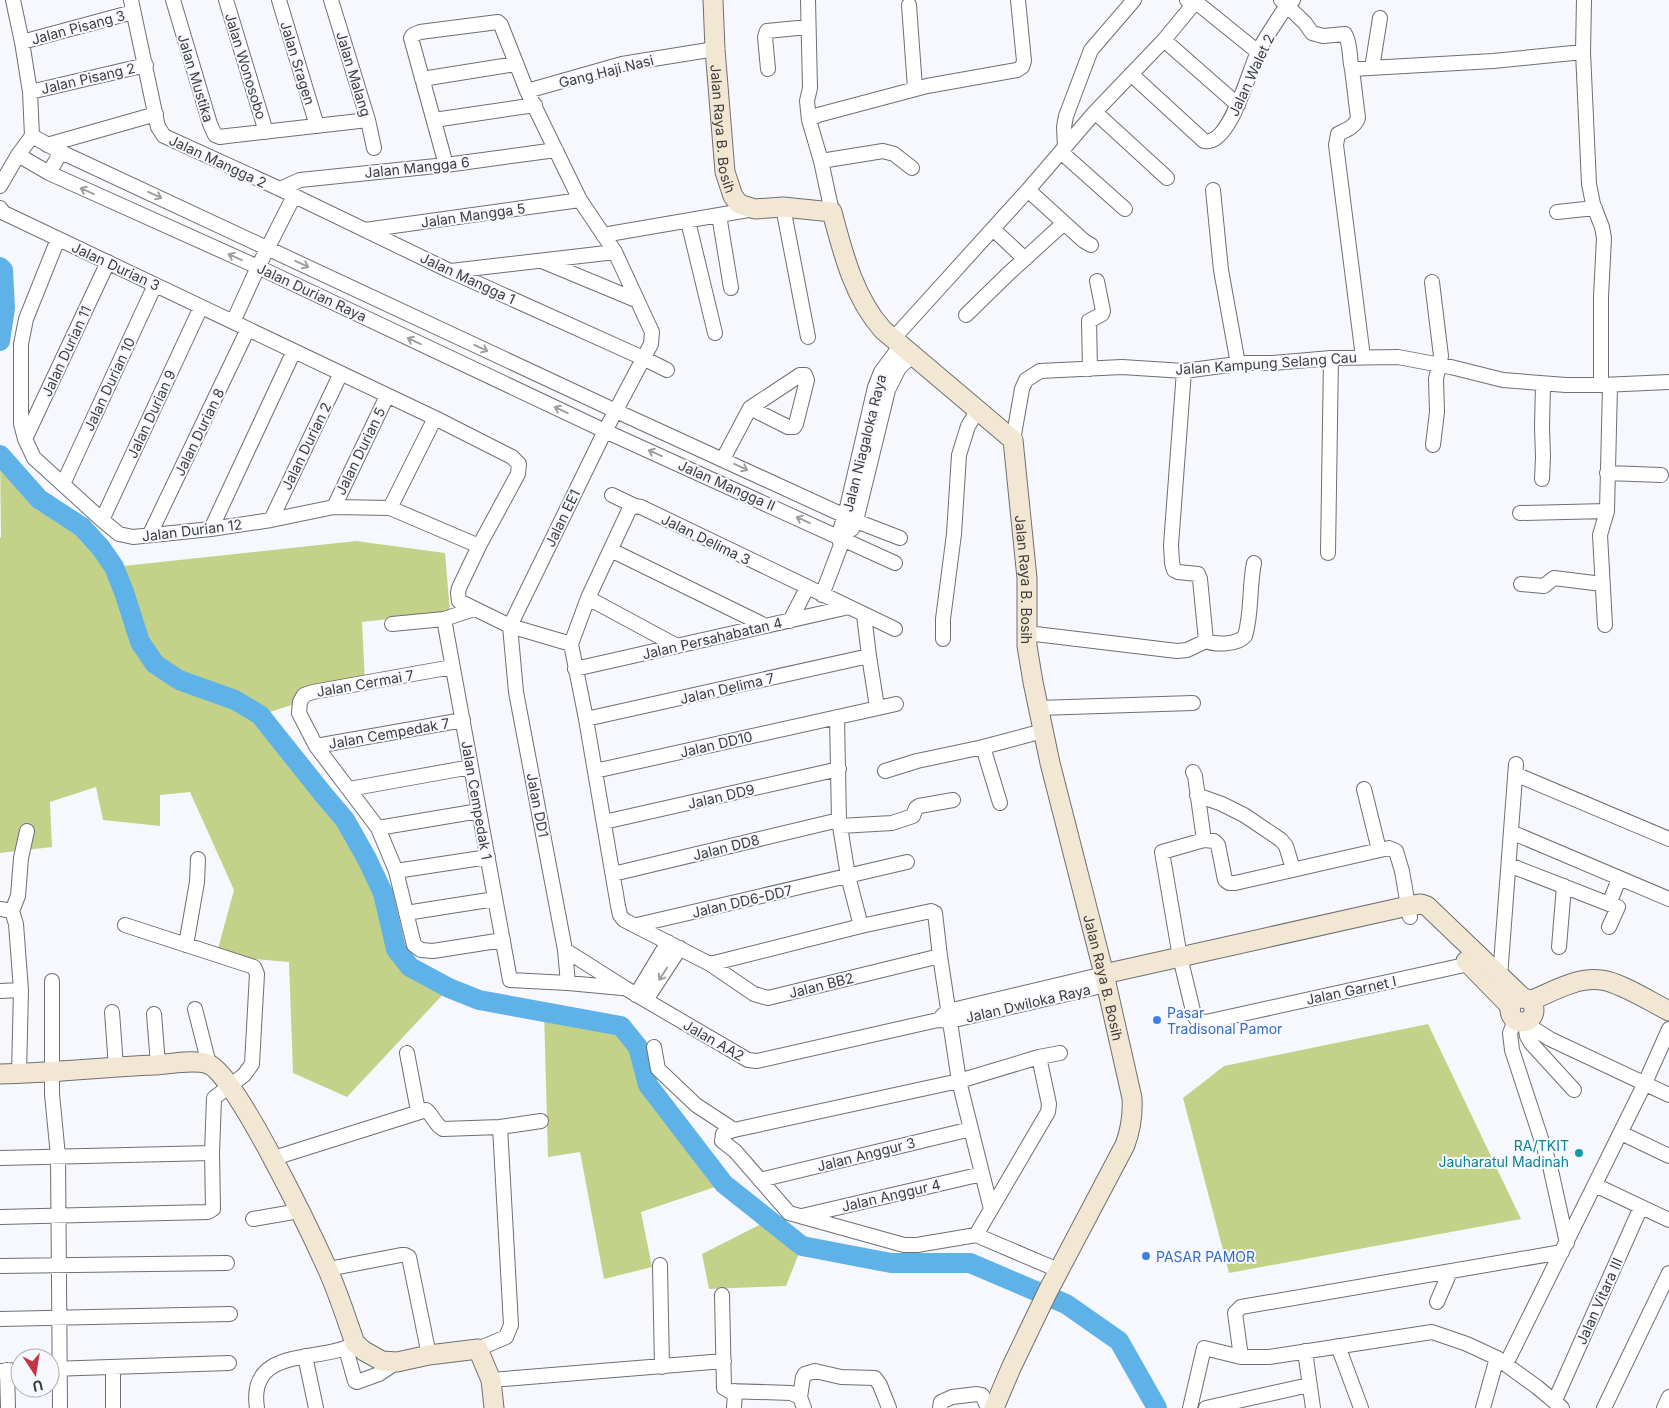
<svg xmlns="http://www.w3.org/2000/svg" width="1669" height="1408" font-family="Inter,sans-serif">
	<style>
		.green { fill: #c4d289 }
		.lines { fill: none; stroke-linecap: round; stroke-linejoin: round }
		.river { stroke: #5fb2e7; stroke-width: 20 }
		.street-casing { stroke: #6d6f73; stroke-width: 16 }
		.secondary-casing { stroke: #6d6f73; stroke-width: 21 }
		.street { stroke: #fff; stroke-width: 14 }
		.secondary { stroke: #f2e7d3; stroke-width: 19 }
		.oneway { stroke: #9e9e9f }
		.shop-dot { fill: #3f7fe0; stroke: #f7f8fd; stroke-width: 2 }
		.culture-dot { fill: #0f9aa8; stroke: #f7f8fd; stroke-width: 2 }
		.labels { text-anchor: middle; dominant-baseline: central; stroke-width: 4; stroke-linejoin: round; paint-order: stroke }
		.street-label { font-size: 14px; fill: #3c3d3f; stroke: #f7f8fd }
		.shop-label { font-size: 14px; fill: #366cbe; stroke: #f7f8fd; text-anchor: start }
		.culture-label { font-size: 14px; fill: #0d838f; stroke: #f7f8fd; text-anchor: end }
	</style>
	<rect width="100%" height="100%" fill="#f7f8fd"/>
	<!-- green -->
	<path class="green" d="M 0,267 L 3,270 L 5,308 L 0,342 Z
		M 0,454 L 39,499 L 82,527 L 101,548 L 114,567 L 356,541 L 445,553 L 450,612 L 362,622 L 365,681 L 261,715 L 345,820 L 383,893 L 396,949 L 410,967 L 449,988 L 347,1097 L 293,1073 L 289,962 L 216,956 L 234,890 L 190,792 L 160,795 L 160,826 L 103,820 L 96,787 L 50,802 L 52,847 L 0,853 L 0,538 L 1,537 Z
		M 544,1012 L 621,1026 L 638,1047 L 648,1085 L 724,1184 L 641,1212 L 652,1267 L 604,1279 L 580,1152 L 548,1157 Z
		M 1428,1024 L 1521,1219 L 1229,1273 L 1183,1098 L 1224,1066 Z
		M 769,1220 L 802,1246 L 786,1286 L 709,1289 L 702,1254 Z"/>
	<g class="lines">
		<!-- river -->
		<path class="river" d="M 0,267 L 3,270 L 5,308 L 0,341
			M 0,455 L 39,499 L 82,527 L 101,548 L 114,567 L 124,592 L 140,642 L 155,664 L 179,680 L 235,700 L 260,715 L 323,794 L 345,820 L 367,859 L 383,893 L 396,949 L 410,967 L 449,988 L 479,1000 L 621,1026 L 638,1047 L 648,1085 L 724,1184 L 802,1246 L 891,1263 L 970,1263 L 1066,1304 L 1119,1341 L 1157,1408"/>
		<!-- street casing -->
		<g class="street-casing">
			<path id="street" d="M 13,0 L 22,42 L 30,92 L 32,136
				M 131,0 L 158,127 L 164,136 L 280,189 L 450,271 L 643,358 L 667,370
				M 173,0 L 210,124 L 215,135 L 220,137 L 227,136 L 368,120
				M 226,0 L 266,132
				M 279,0 L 317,126
				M 331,0 L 368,120 L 374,148
				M 808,0 L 810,88 L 807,101 L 809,120
				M 1187,0 L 1196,2 L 1258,52
				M 1281,0 L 1305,23 L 1312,33 L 1323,36 L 1345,34 C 1351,44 1349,58 1352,69
				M 909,5 L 915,88
				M 1164,40 L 1238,105
				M 22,42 L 133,12
				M 1372,68 L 1380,18
				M 768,69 L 765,37 L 767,31 L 808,27
				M 1131,74 L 1204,141 C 1230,147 1249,70 1258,52 C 1266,36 1277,21 1287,5 L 1293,0
				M 422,79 L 516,64
				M 527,91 L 622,64 L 715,49
				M 30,92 L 146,65
				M 1095,112 L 1167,178
				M 434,120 L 535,105
				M 32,136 L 61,152 L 616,411 L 856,521 L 900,538
				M 47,145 L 156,114
				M 1065,147 L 1064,127 L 1066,116 L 1091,50 L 1134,0
				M 1061,152 L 1125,209
				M 18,155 L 49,173 L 258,267 L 605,431 L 895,563
				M 821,161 L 883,151 L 894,154 L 912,168
				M 446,165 L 411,38 L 413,35 L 420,32 L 498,22 L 501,25 L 527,91 L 580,200 L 615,252 L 652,332 L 651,344 L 605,431 L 510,626 L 516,692 L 565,950 L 568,983
				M 49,173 L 61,152
				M 0,186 L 18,155 L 32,136
				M 280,189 L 300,180 L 446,165 L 556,150
				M 1028,190 L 1084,241 L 1091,245
				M 1213,190 L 1221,270 L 1238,364
				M 783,207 L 808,337
				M 0,208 L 4,213 L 435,418 L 512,457 L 519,464 L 518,474 L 479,546 L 459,588 L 458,593 L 459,601 L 510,626 L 571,644 L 586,719 L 618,906 L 620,915 L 624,920 L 710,964 L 754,994 L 768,998 L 940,956
				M 832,212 L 821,161 L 809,120 L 818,115 L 927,86 L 1017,70 L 1022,67 L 1024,61 L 1018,0
				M 1557,212 L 1595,208
				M 719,215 L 731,288
				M 688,221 L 715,333
				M 993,229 L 1025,259
				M 365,230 L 580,200
				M 603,235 L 754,209
				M 58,239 L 26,319 L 21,344 L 21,424 L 25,439 L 34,458 L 102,520 L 119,534 L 133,537 L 211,529 L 271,520 L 334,507 L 390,508 L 479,546
				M 542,261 L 636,300
				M 451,271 L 615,252
				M 1432,282 L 1441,356 L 1436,379 L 1437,412 L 1433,445
				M 966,315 L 1008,274 L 1064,223
				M 233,322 L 258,267 L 294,196
				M 893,339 L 1028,190 L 1095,112 L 1164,40 L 1197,0
				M 1363,357 L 1336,145 L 1338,134 C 1346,130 1355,127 1358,118 L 1352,69 L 1493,61 L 1583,52
				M 1090,369 L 1089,321 L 1102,314 L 1103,311 L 1097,281
				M 1184,371 L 1171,545 L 1172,563 L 1174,570 L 1178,572 L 1198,574 L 1200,579 L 1206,641 C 1216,645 1237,645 1245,636 C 1252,613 1249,587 1254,563
				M 1602,385 L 1669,382
				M 25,439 L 108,262
				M 1013,440 L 1022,389 L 1026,380 L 1040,371 L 1122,367 L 1184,371 L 1244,363 L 1273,363 L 1331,358 L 1398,357 L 1451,367 L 1503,380 L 1566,385 L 1601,385 L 1601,297 L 1604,238 L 1602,227 L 1593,204 L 1589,184 L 1583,52 L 1584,0
				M 723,459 L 750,408 L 800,375 L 805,375 L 807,380 L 796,424 L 794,427 L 788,427 L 750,408
				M 1607,473 L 1661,475
				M 1542,479 L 1543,457 L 1542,427 L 1543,384
				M 63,484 L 155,285
				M 612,495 L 635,506 L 641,507 L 895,629
				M 334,507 L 387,396
				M 390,508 L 435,418
				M 1520,513 L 1607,511 L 1610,386
				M 102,520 L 201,307
				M 271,520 L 341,373
				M 211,529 L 294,351
				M 852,529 L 856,521 L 888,390 L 899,368 L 913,355
				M 150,534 L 248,329
				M 611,550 L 766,626
				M 1328,553 L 1331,358
				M 1521,584 L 1544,586 L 1554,578 L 1602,584
				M 822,595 L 841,545 L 838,536 L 845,516 L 875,387 L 881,372 L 901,345
				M 588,598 L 677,646
				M 864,615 L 869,656 L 877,707
				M 444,619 L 510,980 L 568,983 L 622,988
				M 790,621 L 807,588
				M 392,624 L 444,619 L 474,609
				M 1605,625 L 1600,535 L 1607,511
				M 1027,633 L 1177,651 L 1187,650 L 1206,641
				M 943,639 L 943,619 L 954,534 L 959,455 L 968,426 L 978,410
				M 571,644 L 588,598 L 629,510 L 635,506
				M 452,667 L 313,692 L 304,695 L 300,702 L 299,713 L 316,746 L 378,828 L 396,871 L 414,945 L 421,950 L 433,951 L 503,940
				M 575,669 L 849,607
				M 1038,708 L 1193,703
				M 837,717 L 839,820 L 848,876 L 861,926
				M 586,719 L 869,656
				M 316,746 L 463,720
				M 983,747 L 1000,803
				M 595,771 L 896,704
				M 885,771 L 917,761 L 983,747 L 1043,731
				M 1193,772 L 1195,776 L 1204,840
				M 1515,774 L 1669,839
				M 349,789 L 471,767
				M 1364,789 L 1379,850
				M 1197,795 L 1222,804 L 1244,815 L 1281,840 L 1286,846 L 1293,869
				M 604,822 L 839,769
				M 840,826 L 892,823 L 913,816 L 916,808 L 919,806 L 953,800
				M 378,828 L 479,811
				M 1511,832 L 1669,899
				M 1509,865 L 1609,904 L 1619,879
				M 396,871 L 488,857
				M 613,874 L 839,820
				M 1609,904 L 1618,907 L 1609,927
				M 0,909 L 12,911 L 16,924 L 21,990 L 19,1074
				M 12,911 L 18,896 L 21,858 L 27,831
				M 406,913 L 495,899
				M 1410,917 L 1402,871 L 1396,851 L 1389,848 L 1235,883 L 1229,883 L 1225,880 L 1218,845 L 1214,841 L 1204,840 L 1162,852 L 1180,957 L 1194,1015 L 1197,1020 L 1206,1022 L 1469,964
				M 125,925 L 254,967 L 257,974 L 252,1064 L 244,1075 L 214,1098 L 212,1153
				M 637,925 L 907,862
				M 186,945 L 197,882 L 198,859
				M 1559,947 L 1564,886
				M 565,950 L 625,988 L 748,1060 L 757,1061 L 938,1020 L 950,1021 L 1106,985
				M 710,964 L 861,926 L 931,911 L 935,913 L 940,956 L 959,1081 L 991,1209
				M 1500,977 L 1516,764
				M 52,981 L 52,1094 L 58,1156 L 60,1408
				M 0,991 L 21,990
				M 636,995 L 668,942
				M 646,1000 L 680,948
				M 195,1009 L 209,1064
				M 112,1012 L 116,1067
				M 154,1014 L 158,1064
				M 942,1016 L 948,1011 L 1104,974
				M 1515,1020 L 1510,1033 L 1512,1050 L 1550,1166 L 1567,1243
				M 1523,1022 L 1550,1039 L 1669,1095
				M 1525,1024 L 1527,1036 L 1531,1043 L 1574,1090
				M 654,1047 L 658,1069 L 696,1105 L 734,1130
				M 407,1053 L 418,1111
				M 1039,1057 L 1049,1104 L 1048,1112 L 976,1235 L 917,1245 L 904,1245 L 789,1213 L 735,1151 L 722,1141 L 723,1134 L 734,1130 L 959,1081 L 1039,1057 L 1060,1053
				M 1621,1133 L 1669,1156
				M 0,1158 L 212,1153 L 213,1209 L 208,1212 L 0,1217
				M 274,1158 L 426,1110 C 433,1115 435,1125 443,1129 L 500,1127 L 541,1121
				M 760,1180 L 971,1129
				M 1595,1185 L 1669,1220
				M 802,1216 L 982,1174
				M 253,1219 L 299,1211
				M 976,1235 L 1058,1270
				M 660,1265 L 662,1367
				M 0,1266 L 227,1263
				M 328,1269 L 401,1255 L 405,1255 L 409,1257 L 429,1355
				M 722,1295 L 724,1388 L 729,1391 L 791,1393 L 800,1397 L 804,1408
				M 1437,1302 L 1450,1272
				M 0,1319 L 230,1314
				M 1338,1346 L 1361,1408
				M 346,1349 L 355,1381 L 357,1382 L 379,1374 L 397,1362
				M 478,1349 L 506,1337 L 511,1325 L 500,1127
				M 1305,1351 L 1313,1408
				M 305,1356 L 316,1408
				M 1241,1357 L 1235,1313 L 1241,1307 L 1562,1252
				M 1509,1358 L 1645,1083 L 1669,1029
				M 113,1367 L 113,1408
				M 51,1369 L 229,1363
				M 7,1370 L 8,1408
				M 0,1371 L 20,1370
				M 491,1380 L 724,1361
				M 1557,1396 L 1641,1207
				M 800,1397 L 803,1377 L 805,1374 L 815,1371 L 841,1377 L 875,1378 L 880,1385 L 889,1408
				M 257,1408 C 247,1344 324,1364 355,1343
				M 734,1408 L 735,1391
				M 940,1408 L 941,1402 L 952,1397 L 977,1394 L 982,1395 L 988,1408
				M 1190,1408 L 1204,1348 L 1241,1357 L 1269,1357 L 1432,1332 L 1467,1344 L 1497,1358 L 1537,1387 L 1562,1408
				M 1206,1408 L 1309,1385
				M 1483,1408 L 1497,1358
				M 1604,1408 L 1669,1273
				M 1664,1408 L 1669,1397"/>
		</g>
		<!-- secondary casing -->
		<g class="secondary-casing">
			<g id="secondary">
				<path id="s1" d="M 713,0 L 715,49 L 725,172 L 733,196 L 739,204 L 755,209 L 783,207 L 832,212 C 843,253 854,298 883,330 L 1013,440 L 1027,578 L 1027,646 L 1033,682 L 1050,763 L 1104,974 L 1132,1098 C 1133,1115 1131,1129 1125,1145 L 1048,1291 L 1011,1368 L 994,1408"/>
				<path d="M 1466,961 L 1511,1007"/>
				<path d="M 1104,974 L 1408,906 L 1421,904 L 1427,906 L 1523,998"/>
				<circle cx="1522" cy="1010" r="12"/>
				<path d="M 1530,1001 C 1552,992 1576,977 1601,980 C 1620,982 1651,1002 1669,1011"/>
				<path d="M 0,1074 C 52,1073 103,1067 155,1065 C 170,1064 194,1059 208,1064 C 234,1071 313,1237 327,1268 C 338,1292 346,1318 355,1343 L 364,1351 L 382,1361 L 397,1362 L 429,1355 L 478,1349 L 491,1380 L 494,1408"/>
			</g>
		</g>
		<!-- street -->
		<use href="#street" class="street"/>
		<!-- secondary -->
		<use href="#secondary" class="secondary"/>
	</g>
	<!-- one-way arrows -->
	<defs><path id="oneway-shaft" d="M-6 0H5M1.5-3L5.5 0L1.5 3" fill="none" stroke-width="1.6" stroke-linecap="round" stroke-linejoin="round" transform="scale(1.25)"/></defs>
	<g class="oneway">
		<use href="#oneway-shaft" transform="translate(87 191) rotate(-156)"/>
		<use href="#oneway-shaft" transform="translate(155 195) rotate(25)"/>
		<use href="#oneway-shaft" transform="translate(235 257) rotate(-156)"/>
		<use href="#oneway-shaft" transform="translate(302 264) rotate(25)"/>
		<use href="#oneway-shaft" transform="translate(414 341) rotate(-155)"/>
		<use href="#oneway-shaft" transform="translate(481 348) rotate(25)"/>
		<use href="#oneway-shaft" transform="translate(561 410) rotate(-155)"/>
		<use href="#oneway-shaft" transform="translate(655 453) rotate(-156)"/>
		<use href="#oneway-shaft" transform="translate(741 467) rotate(25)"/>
		<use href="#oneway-shaft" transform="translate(803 520) rotate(-156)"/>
		<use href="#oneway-shaft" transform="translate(663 974) rotate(123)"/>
	</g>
	<!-- markers -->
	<g class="shop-dot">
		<circle cx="1157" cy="1020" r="5"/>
		<circle cx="1146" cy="1256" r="5"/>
	</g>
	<circle class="culture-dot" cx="1579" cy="1153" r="5"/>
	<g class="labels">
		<!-- street labels -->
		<g class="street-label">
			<text transform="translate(78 27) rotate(-15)">Jalan Pisang 3</text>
			<text transform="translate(298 63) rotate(73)">Jalan Sragen</text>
			<text transform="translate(246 66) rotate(73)">Jalan Wonosobo</text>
			<text transform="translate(606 71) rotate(-14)">Gang Haji Nasi</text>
			<text transform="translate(354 74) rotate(73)">Jalan Malang</text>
			<text transform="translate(1251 75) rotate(-65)">Jalan Walet 2</text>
			<text transform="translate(88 78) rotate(-13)">Jalan Pisang 2</text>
			<text transform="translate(196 78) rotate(73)">Jalan Mustika</text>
			<text stroke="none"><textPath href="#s1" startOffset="129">Jalan Raya B. Bosih</textPath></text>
			<text transform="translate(218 161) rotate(25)">Jalan Mangga 2</text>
			<text transform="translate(417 167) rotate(-6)">Jalan Mangga 6</text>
			<text transform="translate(473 215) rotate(-8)">Jalan Mangga 5</text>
			<text transform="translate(116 266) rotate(25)">Jalan Durian 3</text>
			<text transform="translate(468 278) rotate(25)">Jalan Mangga 1</text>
			<text transform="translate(312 292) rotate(25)">Jalan Durian Raya</text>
			<text transform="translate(66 351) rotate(-65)">Jalan Durian 11</text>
			<text transform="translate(1266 363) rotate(-4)">Jalan Kampung Selang Cau</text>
			<text transform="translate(109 384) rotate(-65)">Jalan Durian 10</text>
			<text transform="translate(151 414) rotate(-65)">Jalan Durian 9</text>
			<text transform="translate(199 432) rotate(-64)">Jalan Durian 8</text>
			<text transform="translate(864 443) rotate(-76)">Jalan Niagaloka Raya</text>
			<text transform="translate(306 446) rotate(-64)">Jalan Durian 2</text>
			<text transform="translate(360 451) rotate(-64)">Jalan Durian 5</text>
			<text transform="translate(727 485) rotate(24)">Jalan Mangga II</text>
			<text transform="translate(562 518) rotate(-64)">Jalan EE1</text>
			<text transform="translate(192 530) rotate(-7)">Jalan Durian 12</text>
			<text transform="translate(706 539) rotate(26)">Jalan Delima 3</text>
			<text stroke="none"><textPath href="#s1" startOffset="742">Jalan Raya B. Bosih</textPath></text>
			<text transform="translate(712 638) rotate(-13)">Jalan Persahabatan 4</text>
			<text transform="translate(365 683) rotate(-10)">Jalan Cermai 7</text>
			<text transform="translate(727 688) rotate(-13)">Jalan Delima 7</text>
			<text transform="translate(389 733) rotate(-10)">Jalan Cempedak 7</text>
			<text transform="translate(716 744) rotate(-13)">Jalan DD10</text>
			<text transform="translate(721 796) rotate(-13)">Jalan DD9</text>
			<text transform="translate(477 800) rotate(80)">Jalan Cempedak 1</text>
			<text transform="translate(538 805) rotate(79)">Jalan DD1</text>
			<text transform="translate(726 847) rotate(-14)">Jalan DD8</text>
			<text transform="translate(742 901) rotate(-13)">Jalan DD6-DD7</text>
			<text stroke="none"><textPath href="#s1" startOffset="1149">Jalan Raya B. Bosih</textPath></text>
			<text transform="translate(821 985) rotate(-14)">Jalan BB2</text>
			<text transform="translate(1351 990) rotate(-12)">Jalan Garnet I</text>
			<text transform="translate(1028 1003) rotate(-13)">Jalan Dwiloka Raya</text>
			<text transform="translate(714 1040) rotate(30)">Jalan AA2</text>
			<text transform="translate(866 1154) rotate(-14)">Jalan Anggur 3</text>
			<text transform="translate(891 1195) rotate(-13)">Jalan Anggur 4</text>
			<text transform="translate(1599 1301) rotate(-66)">Jalan Vitara III</text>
		</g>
		<!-- shop labels -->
		<g class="shop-label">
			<text x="1167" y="1012">Pasar<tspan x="1167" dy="16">Tradisonal Pamor</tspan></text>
			<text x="1156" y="1256">PASAR PAMOR</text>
		</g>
		<!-- culture labels -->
		<g class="culture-label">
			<text x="1569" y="1145">RA/TKIT<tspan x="1569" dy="16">Jauharatul Madinah</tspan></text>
		</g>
	</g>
	<!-- north arrow -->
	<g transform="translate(35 1373) rotate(168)"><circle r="24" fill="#f7f8fd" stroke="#acadb1"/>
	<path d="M0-4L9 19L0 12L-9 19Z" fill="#c53548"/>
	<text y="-8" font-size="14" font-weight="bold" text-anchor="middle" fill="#3c3d3f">U</text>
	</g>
</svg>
